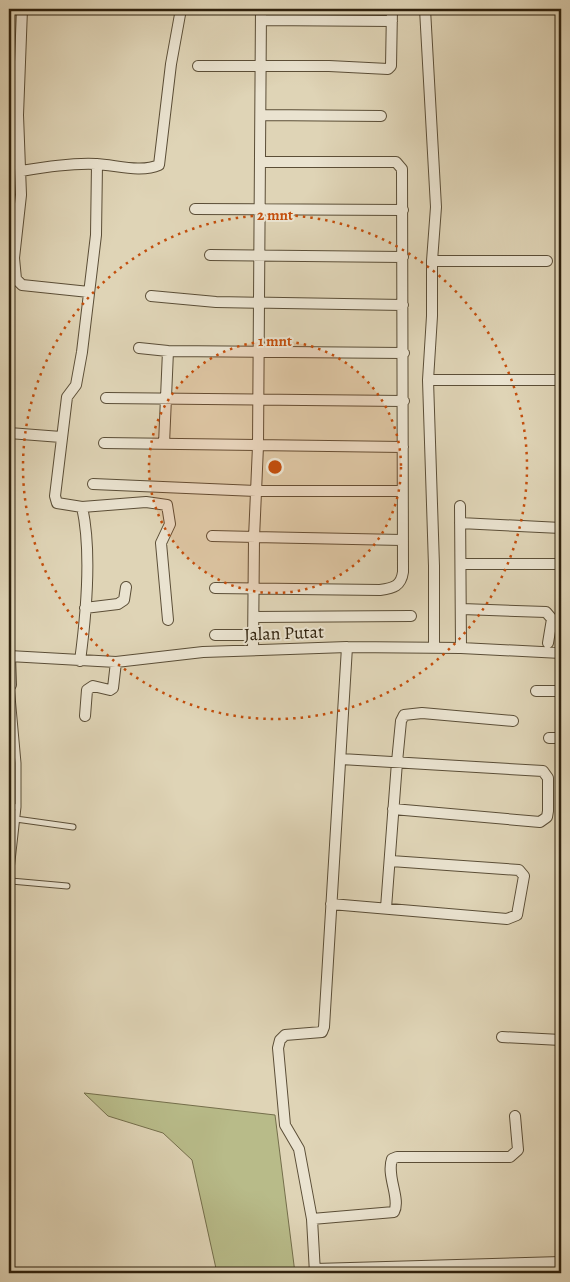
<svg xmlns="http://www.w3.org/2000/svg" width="570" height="1282" font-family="Alegreya,serif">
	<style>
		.grass { fill: #b8bb89; stroke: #746e4b }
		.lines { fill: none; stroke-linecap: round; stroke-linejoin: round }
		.service-casing { stroke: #5b4e37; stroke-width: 7 }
		.minor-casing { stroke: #5b4e37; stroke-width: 12 }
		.service { stroke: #eae3d0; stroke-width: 5 }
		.minor { stroke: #eae3d0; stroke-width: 10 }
		.ring { fill: none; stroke: #c34e0c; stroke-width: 2.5; stroke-dasharray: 2.5 5 }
		.labels { text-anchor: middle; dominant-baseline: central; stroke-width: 4; stroke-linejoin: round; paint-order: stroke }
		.street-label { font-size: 18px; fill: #2f210d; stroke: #eae3d0 }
		.centre { fill: #c34e0c; stroke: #eae3d0; stroke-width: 2.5 }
		.ring-label { font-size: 15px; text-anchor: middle; font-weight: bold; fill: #c34e0c; stroke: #eae3d0; stroke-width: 4; stroke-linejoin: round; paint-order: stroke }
	</style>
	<rect width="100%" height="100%" fill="#dfd4b6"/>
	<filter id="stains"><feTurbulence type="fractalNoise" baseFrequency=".004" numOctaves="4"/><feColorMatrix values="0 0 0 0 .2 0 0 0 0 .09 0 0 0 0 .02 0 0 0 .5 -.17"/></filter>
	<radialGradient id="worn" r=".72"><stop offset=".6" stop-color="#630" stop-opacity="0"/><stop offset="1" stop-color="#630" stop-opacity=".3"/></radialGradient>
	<!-- grass -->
	<path class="grass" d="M 84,1093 L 275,1115 L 295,1273 L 217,1273 L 192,1160 L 163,1133 L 108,1116 Z"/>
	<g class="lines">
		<!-- service casing -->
		<g class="service-casing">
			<path id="service" d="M 9,806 L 18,807
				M 16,819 L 73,827
				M 11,881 L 67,886
				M 9,888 L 18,807 L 18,763 L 11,685"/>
		</g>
		<!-- minor casing -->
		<g class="minor-casing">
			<path id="minor" d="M 22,9 L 18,115 L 21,195 L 14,258 L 16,279 L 22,285 L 89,292
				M 425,9 L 436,207 L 432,261 L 432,316 L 428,380 L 434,566 L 434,647
				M 261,20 L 392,21
				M 198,66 L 329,66 L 388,69 L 391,66 L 392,9
				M 261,115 L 381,116
				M 21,171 C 46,167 71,163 96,164 C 116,165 141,173 159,165 L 171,64 L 181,9
				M 195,209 L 403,210
				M 210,255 L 403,257
				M 432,261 L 547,261
				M 151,296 L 216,302 L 403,305
				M 139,348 L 168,351 L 404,353
				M 428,380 L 561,380
				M 106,398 L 404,401
				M 9,433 L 61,437
				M 104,443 L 403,447
				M 164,444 L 168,351
				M 93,484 L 256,491 L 402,491
				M 460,506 L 461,648
				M 82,507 L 146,502 L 167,505 L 170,524 L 161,543 L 168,620
				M 460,523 L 561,528
				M 212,536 L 402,540
				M 461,564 L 561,564
				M 215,588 L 380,590 C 394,588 401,586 403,572 L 402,169 L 396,162 L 261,162
				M 85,608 L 118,604 L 124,600 L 126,587
				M 462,609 L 546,612 L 552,619 L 548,643
				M 254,617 L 411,616
				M 215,635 L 254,635
				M 253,650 L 254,538 L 258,446 L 261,9
				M 9,656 L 116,662 L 203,652 L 347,647 L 461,648 L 561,653
				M 80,661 C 86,616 92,551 82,507 L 57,503 L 55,496 L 67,397 L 76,385 L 82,352 L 96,235 L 97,164
				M 9,685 L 11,685 L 10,656
				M 536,691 L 561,691
				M 85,716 L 87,690 L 93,686 L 110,690 L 113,688 L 116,662
				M 549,738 L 561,738
				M 341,759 L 543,771 L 548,778 L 548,811 L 547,817 L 540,822 L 393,809
				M 331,904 L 507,919 L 517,915 L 524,876 L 519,870 L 391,861
				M 386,908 L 397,762 L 401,721 L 404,715 L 422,713 L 513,721
				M 502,1037 L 561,1040
				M 312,1219 L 394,1212 C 401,1199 386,1176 392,1159 L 397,1157 L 510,1157 L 518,1150 L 515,1116
				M 315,1269 L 561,1262
				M 315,1273 L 312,1219 L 299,1149 L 285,1125 L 278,1048 L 280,1040 L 285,1035 L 322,1032 L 324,1027 L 347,647"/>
		</g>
		<!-- service -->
		<use href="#service" class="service"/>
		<!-- minor -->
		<use href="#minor" class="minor"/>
	</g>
	<!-- distance rings -->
	<circle cx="275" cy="467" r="126" fill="#c34e0c" fill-opacity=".12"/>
	<g class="ring">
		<circle cx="275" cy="467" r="126"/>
		<circle cx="275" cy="467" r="252"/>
	</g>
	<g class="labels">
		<!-- street labels -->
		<g class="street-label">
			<text transform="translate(284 633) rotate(-2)">Jalan Putat</text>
		</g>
	</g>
	<circle cx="275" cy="467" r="8" class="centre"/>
	<g class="ring-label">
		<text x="275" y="220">2 mnt</text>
		<text x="275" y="346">1 mnt</text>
	</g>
	<!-- margin -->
	<rect width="570" height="1282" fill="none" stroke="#dfd4b6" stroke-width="30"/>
	<rect x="10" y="10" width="550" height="1262" fill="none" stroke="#2f210d" stroke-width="2.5"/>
	<rect x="15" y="15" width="540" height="1252" fill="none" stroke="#2f210d"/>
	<rect width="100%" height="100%" filter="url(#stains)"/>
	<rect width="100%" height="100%" fill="url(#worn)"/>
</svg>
